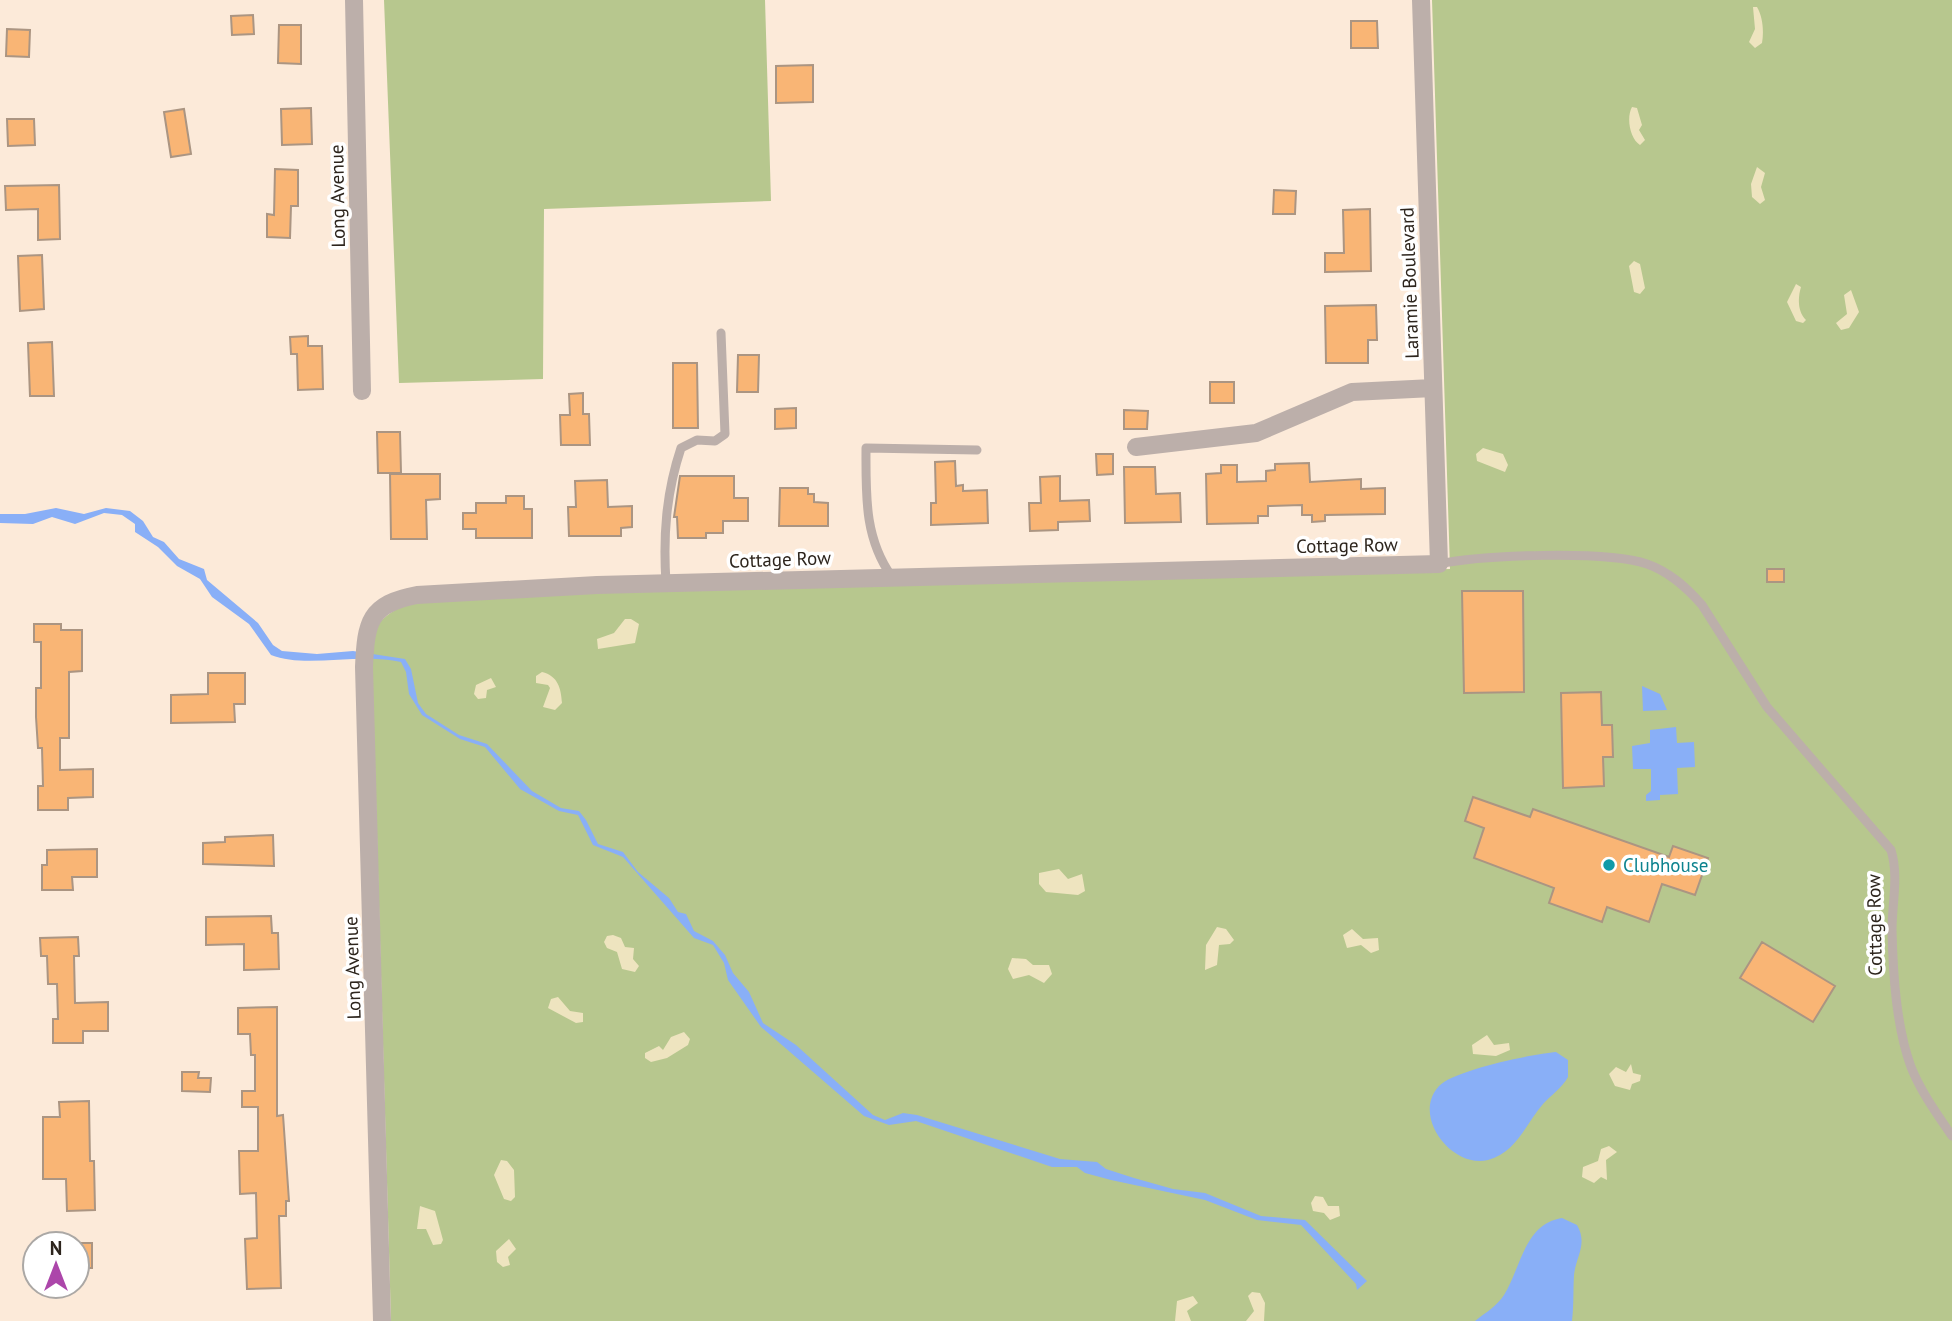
<svg xmlns="http://www.w3.org/2000/svg" width="1952" height="1321" font-family="'PT Sans',sans-serif">
	<style>
		.green { fill: #b7c78e }
		.sand { fill: #eee4bf }
		.water { fill: #89aff7 }
		.building { fill: #f9b575; stroke: #ab9582; stroke-width: 2 }
		.lines { fill: none; stroke-linecap: round; stroke-linejoin: round }
		.lane { stroke: #bcafaa; stroke-width: 9 }
		.street { stroke: #bcafaa; stroke-width: 18 }
		.culture-dot { fill: #0f9aa8; stroke: #fff; stroke-width: 2.5 }
		.labels { text-anchor: middle; dominant-baseline: central; stroke-width: 7; stroke-linejoin: round; paint-order: stroke }
		.street-label { font-size: 19px; fill: #2d251d; stroke: #fff }
		.culture-label { font-size: 19px; fill: #0d838f; stroke: #fff; text-anchor: start }
	</style>
	<rect width="100%" height="100%" fill="#fcead9"/>
	<!-- green -->
	<path class="green" d="M 384,0 L 765,0 L 771,201 L 544,209 L 543,379 L 399,383 Z
		M 1432,0 L 1952,0 L 1952,1321 L 391,1321 L 372,663 C 373,625 374,622 407,603 L 609,590 L 1450,569 Z"/>
	<!-- sand -->
	<path class="sand" d="M 1753,7 L 1757,7 C 1763,17 1764,32 1762,43 L 1755,48 L 1749,42 L 1755,29 Z
		M 1632,107 L 1637,108 L 1642,125 L 1639,130 L 1645,140 L 1640,145 C 1630,139 1626,118 1632,107 Z
		M 1757,167 L 1765,173 L 1761,187 L 1765,200 L 1760,204 L 1752,197 L 1751,184 Z
		M 1634,261 L 1640,264 L 1645,288 L 1640,294 L 1634,292 L 1629,266 Z
		M 1796,284 L 1801,287 C 1798,297 1797,311 1806,320 L 1803,323 L 1796,321 L 1787,302 Z
		M 1851,290 L 1859,312 L 1849,328 L 1841,330 L 1836,323 L 1847,314 L 1844,295 Z
		M 1483,448 L 1503,454 L 1508,465 L 1505,472 L 1477,461 L 1476,454 Z
		M 625,619 L 631,619 L 639,624 L 635,643 L 598,649 L 597,639 L 614,633 Z
		M 542,672 C 558,676 561,688 562,703 L 555,710 L 543,707 L 550,688 L 548,685 L 536,683 L 536,676 Z
		M 491,678 L 496,687 L 487,690 L 486,698 L 478,699 L 474,694 L 476,685 Z
		M 1059,869 L 1068,879 L 1082,874 L 1085,891 L 1078,895 L 1046,892 L 1039,884 L 1039,873 Z
		M 1217,927 L 1226,929 L 1234,940 L 1230,944 L 1219,945 L 1217,965 L 1205,970 L 1206,945 Z
		M 1352,929 L 1363,939 L 1378,938 L 1379,950 L 1371,953 L 1361,945 L 1347,948 L 1343,935 Z
		M 613,935 L 621,938 L 625,947 L 634,948 L 633,959 L 639,966 L 635,972 L 622,969 L 617,952 L 607,948 L 604,942 L 607,936 Z
		M 1012,958 L 1026,959 L 1033,965 L 1049,965 L 1052,974 L 1044,983 L 1029,975 L 1013,979 L 1008,969 Z
		M 558,997 L 570,1011 L 583,1013 L 583,1022 L 576,1023 L 548,1008 L 551,999 Z
		M 684,1032 L 690,1039 L 688,1045 L 667,1058 L 651,1062 L 645,1058 L 645,1053 L 659,1046 L 663,1050 L 671,1037 Z
		M 1487,1035 L 1494,1045 L 1509,1043 L 1510,1050 L 1496,1056 L 1473,1054 L 1472,1045 Z
		M 1631,1064 L 1633,1073 L 1641,1075 L 1640,1081 L 1632,1084 L 1630,1090 L 1615,1086 L 1609,1074 L 1616,1067 L 1626,1072 Z
		M 1609,1146 L 1617,1152 L 1606,1160 L 1607,1180 L 1601,1177 L 1594,1183 L 1582,1177 L 1583,1167 L 1598,1161 L 1601,1149 Z
		M 501,1160 L 507,1161 L 514,1170 L 515,1197 L 511,1201 L 504,1199 L 494,1175 Z
		M 1315,1196 L 1323,1197 L 1328,1206 L 1339,1206 L 1340,1216 L 1330,1220 L 1324,1213 L 1313,1211 L 1311,1203 Z
		M 420,1206 L 435,1211 L 443,1240 L 441,1244 L 433,1245 L 426,1229 L 417,1229 Z
		M 509,1239 L 516,1249 L 508,1257 L 510,1265 L 503,1267 L 497,1262 L 496,1251 Z
		M 1252,1292 L 1260,1293 L 1265,1303 L 1264,1321 L 1246,1321 L 1254,1311 L 1248,1296 Z
		M 1193,1296 L 1198,1303 L 1187,1311 L 1191,1321 L 1175,1321 L 1177,1301 Z"/>
	<!-- water -->
	<path class="water" d="M 56,508 L 84,514 L 106,508 L 130,511 L 143,521 L 153,537 L 164,542 L 179,559 L 204,569 L 207,580 L 258,623 L 273,645 L 282,651 L 317,654 L 353,651 L 405,659 L 411,669 L 418,703 L 426,714 L 459,735 L 487,744 L 532,791 L 561,808 L 579,811 L 586,820 L 598,844 L 623,852 L 638,872 L 669,898 L 678,912 L 686,914 L 694,931 L 713,941 L 725,955 L 733,973 L 749,992 L 763,1023 L 796,1045 L 873,1115 L 885,1120 L 903,1113 L 917,1115 L 1060,1159 L 1097,1162 L 1106,1169 L 1134,1178 L 1173,1189 L 1205,1193 L 1261,1216 L 1305,1220 L 1367,1281 L 1357,1290 L 1356,1284 L 1301,1225 L 1257,1220 L 1205,1200 L 1111,1180 L 1085,1173 L 1077,1167 L 1052,1167 L 916,1121 L 889,1125 L 864,1116 L 761,1027 L 728,980 L 724,963 L 713,945 L 694,938 L 623,857 L 593,845 L 578,815 L 559,811 L 520,789 L 485,747 L 460,739 L 422,715 L 409,694 L 406,672 L 401,662 C 359,652 306,669 271,655 L 249,624 L 212,597 L 200,579 L 177,566 L 158,547 L 135,532 L 135,524 L 122,515 L 104,513 L 75,524 L 52,517 L 33,524 L 0,523 L 0,514 L 25,514 Z
		M 1642,686 L 1660,694 L 1667,710 L 1643,711 Z
		M 1676,727 L 1677,743 L 1694,742 L 1695,767 L 1677,768 L 1678,794 L 1660,795 L 1660,800 L 1646,801 L 1646,795 L 1651,791 L 1651,769 L 1633,769 L 1632,746 L 1650,743 L 1650,730 Z
		M 1556,1052 L 1568,1060 L 1568,1077 C 1562,1088 1551,1095 1543,1104 C 1525,1125 1517,1152 1488,1160 C 1452,1169 1411,1116 1439,1086 C 1454,1070 1533,1054 1556,1052 Z
		M 1562,1218 L 1577,1225 C 1588,1244 1576,1256 1574,1275 C 1573,1290 1574,1305 1572,1321 L 1475,1321 C 1485,1313 1497,1306 1504,1295 C 1521,1268 1524,1224 1562,1218 Z"/>
	<!-- building -->
	<path class="building" d="M 253,15 L 254,34 L 232,35 L 231,16 Z
		M 1351,21 L 1377,21 L 1378,48 L 1351,48 Z
		M 279,25 L 301,25 L 301,64 L 278,63 Z
		M 7,29 L 30,30 L 29,57 L 6,56 Z
		M 813,65 L 813,102 L 776,103 L 776,66 Z
		M 311,108 L 312,144 L 282,145 L 281,109 Z
		M 184,109 L 191,154 L 171,157 L 164,112 Z
		M 7,119 L 34,119 L 35,145 L 8,146 Z
		M 275,169 L 298,170 L 298,206 L 291,206 L 290,238 L 267,237 L 267,214 L 274,215 Z
		M 59,185 L 60,239 L 38,240 L 38,209 L 6,210 L 5,186 Z
		M 1274,190 L 1296,191 L 1295,214 L 1273,214 Z
		M 1370,209 L 1371,271 L 1325,272 L 1325,253 L 1344,253 L 1343,210 Z
		M 42,255 L 44,309 L 20,311 L 18,256 Z
		M 1376,305 L 1377,340 L 1368,340 L 1368,363 L 1326,363 L 1325,306 Z
		M 308,336 L 308,346 L 322,346 L 323,389 L 298,390 L 297,354 L 291,354 L 290,337 Z
		M 52,342 L 54,396 L 30,396 L 28,343 Z
		M 738,355 L 759,355 L 758,392 L 737,392 Z
		M 673,363 L 697,363 L 698,428 L 673,428 Z
		M 1210,382 L 1234,382 L 1234,403 L 1210,403 Z
		M 583,393 L 583,414 L 589,414 L 590,445 L 561,445 L 560,415 L 570,415 L 569,394 Z
		M 796,408 L 796,428 L 775,429 L 775,409 Z
		M 1124,410 L 1148,411 L 1147,429 L 1124,429 Z
		M 377,432 L 400,432 L 401,473 L 378,473 Z
		M 1096,454 L 1113,454 L 1113,474 L 1097,475 Z
		M 955,461 L 956,486 L 963,485 L 963,491 L 987,490 L 988,523 L 931,525 L 931,503 L 936,503 L 935,462 Z
		M 1309,463 L 1310,482 L 1361,479 L 1361,489 L 1385,488 L 1385,514 L 1325,515 L 1325,521 L 1312,522 L 1312,515 L 1302,515 L 1302,505 L 1268,506 L 1268,516 L 1258,516 L 1258,523 L 1207,524 L 1206,474 L 1221,473 L 1221,465 L 1237,465 L 1237,482 L 1266,481 L 1266,471 L 1275,470 L 1275,464 Z
		M 1124,467 L 1155,467 L 1156,494 L 1180,493 L 1181,522 L 1125,523 Z
		M 390,474 L 440,474 L 440,499 L 426,500 L 427,539 L 391,539 Z
		M 680,476 L 734,476 L 734,498 L 748,498 L 748,521 L 723,521 L 723,533 L 706,533 L 706,538 L 678,538 L 677,517 L 674,517 Z
		M 1060,476 L 1060,501 L 1089,500 L 1090,521 L 1058,522 L 1058,530 L 1030,531 L 1029,503 L 1041,503 L 1040,477 Z
		M 607,480 L 608,507 L 632,506 L 632,527 L 621,528 L 621,536 L 569,536 L 568,507 L 576,507 L 575,481 Z
		M 780,488 L 808,488 L 808,494 L 814,494 L 814,502 L 828,503 L 828,526 L 779,526 Z
		M 506,496 L 524,496 L 524,509 L 532,509 L 532,538 L 476,538 L 476,529 L 463,529 L 463,513 L 476,513 L 476,503 L 506,503 Z
		M 1767,569 L 1784,569 L 1784,582 L 1767,582 Z
		M 1462,591 L 1523,591 L 1524,692 L 1464,693 Z
		M 34,624 L 61,624 L 61,630 L 82,630 L 82,671 L 69,672 L 69,738 L 60,738 L 60,770 L 93,769 L 93,797 L 68,798 L 68,810 L 38,810 L 38,786 L 43,786 L 42,748 L 38,748 L 36,717 L 36,688 L 41,688 L 41,642 L 34,642 Z
		M 208,673 L 245,673 L 245,704 L 234,704 L 235,722 L 171,723 L 171,695 L 208,694 Z
		M 1601,692 L 1602,725 L 1612,725 L 1613,757 L 1603,757 L 1604,786 L 1563,788 L 1561,693 Z
		M 1473,797 L 1530,817 L 1533,809 L 1669,857 L 1673,846 L 1708,858 L 1695,895 L 1662,884 L 1649,922 L 1607,907 L 1602,922 L 1549,903 L 1554,888 L 1474,858 L 1484,828 L 1465,821 Z
		M 273,835 L 274,866 L 203,864 L 203,843 L 225,842 L 225,837 Z
		M 97,849 L 97,877 L 72,877 L 73,890 L 42,890 L 42,865 L 47,865 L 47,850 Z
		M 271,916 L 272,933 L 278,933 L 279,969 L 244,970 L 244,944 L 206,945 L 206,917 Z
		M 78,937 L 79,956 L 74,956 L 75,1003 L 108,1002 L 108,1031 L 83,1031 L 83,1043 L 53,1043 L 53,1019 L 58,1019 L 57,984 L 48,984 L 47,956 L 41,956 L 40,938 Z
		M 1762,942 L 1835,986 L 1813,1022 L 1740,978 Z
		M 277,1007 L 277,1116 L 283,1115 L 289,1201 L 286,1201 L 286,1216 L 279,1216 L 281,1288 L 247,1289 L 245,1239 L 257,1238 L 256,1193 L 240,1194 L 239,1151 L 258,1151 L 258,1107 L 242,1107 L 242,1091 L 255,1091 L 255,1055 L 251,1055 L 250,1034 L 238,1034 L 238,1008 Z
		M 182,1072 L 199,1072 L 198,1078 L 211,1078 L 210,1092 L 182,1091 Z
		M 89,1101 L 90,1161 L 94,1161 L 95,1210 L 67,1211 L 66,1179 L 43,1179 L 43,1117 L 60,1117 L 59,1102 Z
		M 77,1243 L 92,1243 L 92,1268 L 77,1268 Z"/>
	<g class="lines">
		<!-- lane -->
		<path class="lane" d="M 1439,564 C 1483,555 1605,550 1647,564 C 1670,572 1687,588 1702,605 L 1767,707 L 1891,850 C 1899,876 1892,903 1892,930 C 1893,973 1896,1026 1911,1067 C 1921,1092 1937,1114 1952,1136
			M 892,577 C 864,538 866,495 866,448 L 977,450
			M 666,583 C 663,536 666,493 681,448 L 697,440 L 715,441 L 725,434 L 721,333"/>
		<!-- street -->
		<path class="street" d="M 354,0 L 362,391
			M 1136,447 L 1256,433 L 1352,392 L 1433,388
			M 382,1321 L 364,667 C 366,622 369,604 417,595 L 597,585 L 1439,564 L 1421,0"/>
	</g>
	<!-- markers -->
	<circle class="culture-dot" cx="1609" cy="865" r="7"/>
	<g class="labels">
		<!-- street labels -->
		<g class="street-label">
			<text transform="translate(337 196) rotate(-91)">Long Avenue</text>
			<text transform="translate(1409 283) rotate(-92)">Laramie Boulevard</text>
			<text transform="translate(1347 545) rotate(-1)">Cottage Row</text>
			<text transform="translate(780 559) rotate(-2)">Cottage Row</text>
			<text transform="translate(1874 925) rotate(-91)">Cottage Row</text>
			<text transform="translate(352 968) rotate(-92)">Long Avenue</text>
		</g>
		<!-- culture labels -->
		<g class="culture-label">
			<text x="1623" y="865">Clubhouse</text>
		</g>
	</g>
	<!-- north arrow -->
	<g transform="translate(56 1265)"><circle r="33" fill="#ffffff" stroke="#aba8a5" stroke-width="2"/>
	<path d="M0-5L12 26L0 18L-12 26Z" fill="#ac46aa"/>
	<text y="-10" font-size="19" font-weight="bold" text-anchor="middle" fill="#2d251d">N</text>
	</g>
</svg>
